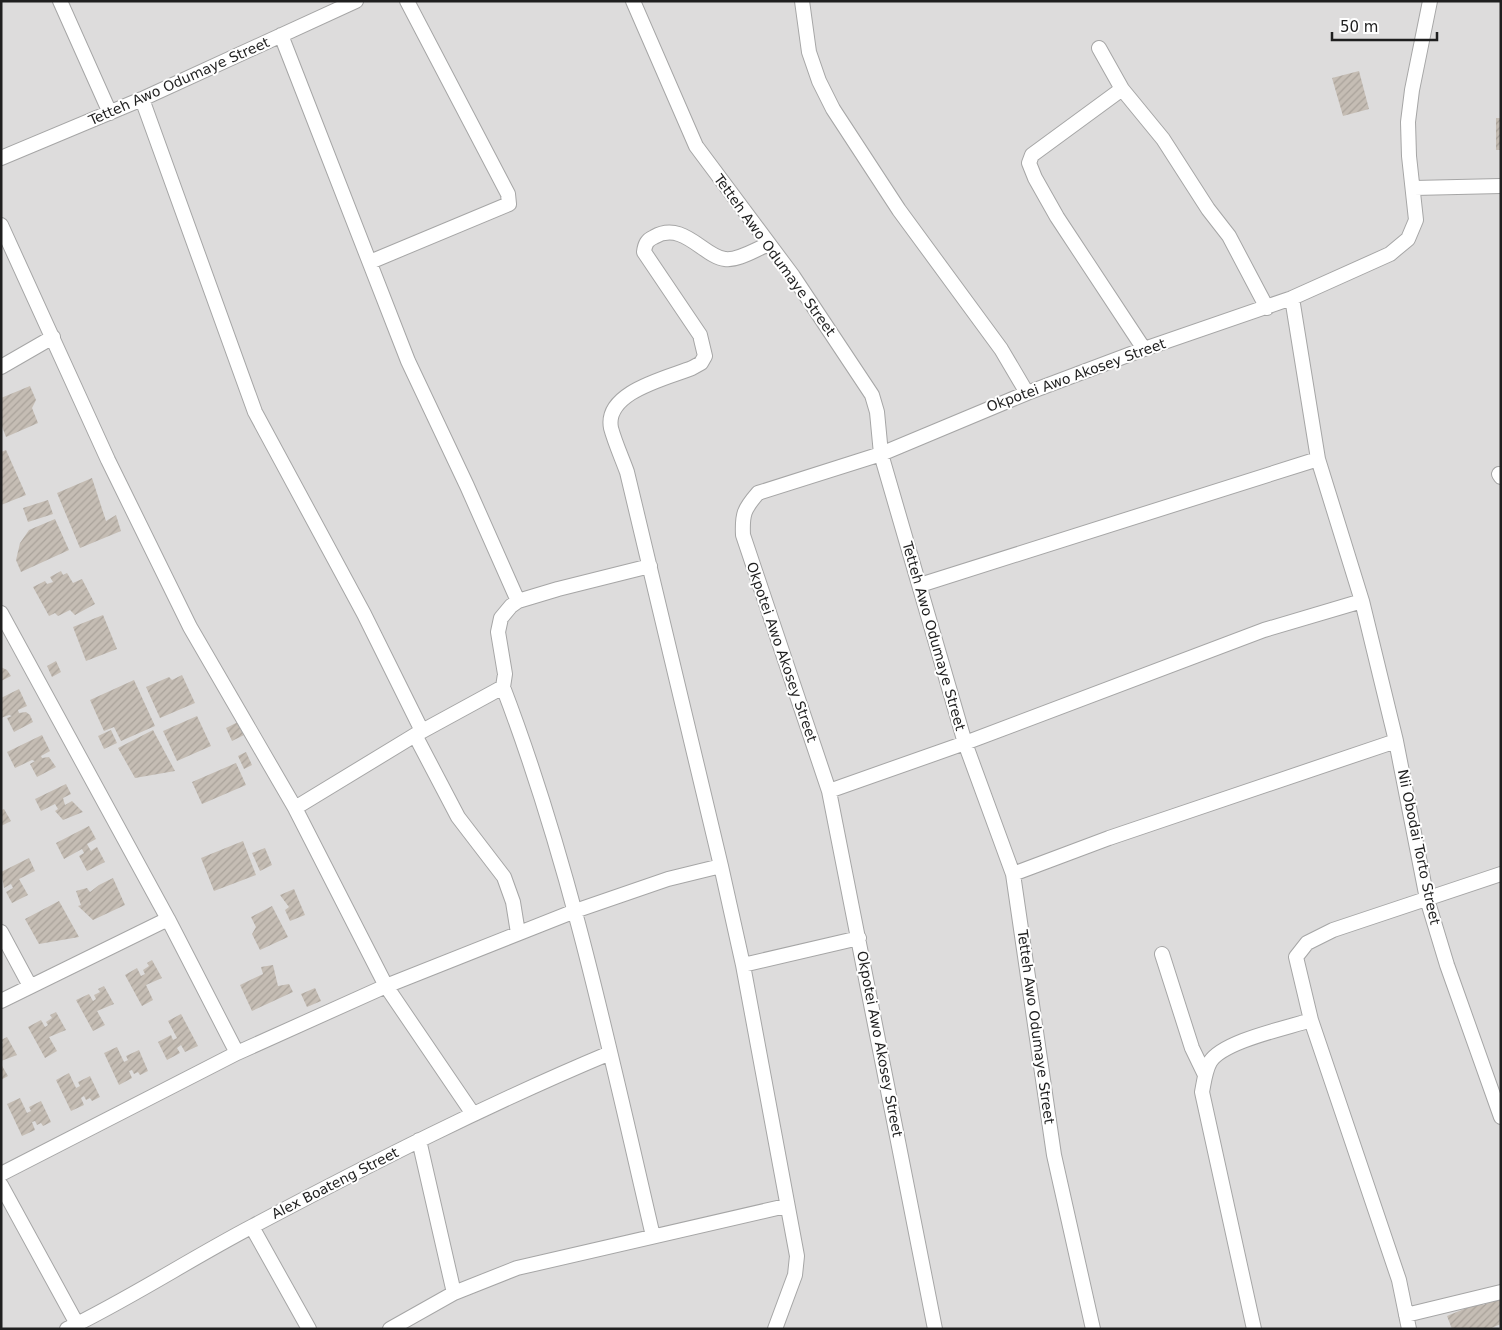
<svg xmlns="http://www.w3.org/2000/svg" width="1502" height="1330" font-family="'DejaVu Sans',sans-serif">
	<style>
		.residential { fill: #dddcdc }
		.building { fill: url(#building-hatch) }
		.lines { fill: none; stroke-linecap: round; stroke-linejoin: round }
		.minor-casing { stroke: #a6a6a6; stroke-width: 16 }
		.minor { stroke: #fff; stroke-width: 14 }
		.labels { text-anchor: middle; dominant-baseline: central; stroke-width: 4; stroke-linejoin: round; paint-order: stroke }
		.street-label { font-size: 14px; fill: #1f1f1f; stroke: #fff }
	</style>
	<defs>
		<pattern id="building-hatch" width="6" height="6" patternUnits="userSpaceOnUse" patternTransform="scale(1.25)"><rect width="6" height="6" fill="#c5bdb4"/><path d="M-1 1l2-2M0 6l6-6M5 7l2-2" fill="none" stroke="#a9a29a"/></pattern>
	</defs>
	<rect width="100%" height="100%" fill="#f0eee5"/>
	<!-- residential -->
	<path class="residential" d="M 1,1 L 1501,1 L 1501,1329 L 1,1329 Z"/>
	<!-- building -->
	<path class="building" d="M 1359,71 L 1369,109 L 1343,116 L 1332,78 Z
		M 1496,118 L 1501,118 L 1501,150 L 1496,150 Z
		M 30,386 L 36,400 L 32,408 L 38,423 L 6,437 L 1,424 L 1,398 Z
		M 6,450 L 26,495 L 1,505 L 1,452 Z
		M 92,478 L 106,521 L 116,515 L 121,531 L 80,548 L 57,493 Z
		M 48,500 L 53,514 L 28,522 L 23,508 Z
		M 55,519 L 69,550 L 21,572 L 16,560 L 20,543 L 29,530 Z
		M 61,571 L 63,575 L 67,573 L 73,583 L 82,579 L 95,604 L 75,615 L 70,610 L 58,616 L 55,613 L 49,616 L 33,587 L 45,581 L 47,584 L 53,582 L 50,577 Z
		M 103,615 L 117,649 L 86,661 L 73,627 Z
		M 56,661 L 61,672 L 52,677 L 47,666 Z
		M 1,667 L 7,670 L 11,676 L 1,681 Z
		M 182,675 L 195,703 L 160,718 L 146,687 L 169,677 L 172,680 Z
		M 134,680 L 155,726 L 121,741 L 114,727 L 104,731 L 90,700 Z
		M 19,689 L 27,706 L 18,710 L 19,713 L 26,712 L 30,715 L 33,722 L 14,732 L 7,718 L 12,716 L 9,715 L 1,718 L 1,698 Z
		M 197,716 L 211,746 L 177,761 L 163,731 Z
		M 238,722 L 244,735 L 232,741 L 226,728 Z
		M 111,730 L 117,743 L 104,749 L 98,736 Z
		M 153,730 L 175,771 L 135,778 L 118,748 Z
		M 42,735 L 50,751 L 41,756 L 42,758 L 49,757 L 56,767 L 37,777 L 30,764 L 35,761 L 32,760 L 15,768 L 7,752 Z
		M 246,752 L 252,765 L 244,769 L 238,756 Z
		M 236,763 L 246,785 L 202,804 L 192,782 Z
		M 66,784 L 71,794 L 63,798 L 65,805 L 72,801 L 83,812 L 63,820 L 55,811 L 58,809 L 55,804 L 41,811 L 35,799 Z
		M 4,809 L 11,821 L 1,826 L 1,810 Z
		M 89,826 L 96,839 L 87,844 L 91,851 L 97,847 L 105,862 L 87,871 L 79,856 L 84,853 L 82,849 L 64,859 L 56,843 Z
		M 243,841 L 256,875 L 214,891 L 201,858 Z
		M 265,848 L 272,865 L 260,871 L 252,853 Z
		M 29,858 L 35,871 L 19,879 L 28,895 L 12,903 L 6,892 L 13,888 L 11,884 L 4,888 L 1,872 Z
		M 113,878 L 125,905 L 93,920 L 78,906 L 81,905 L 76,891 L 87,888 L 90,892 L 99,885 Z
		M 294,889 L 305,915 L 290,921 L 285,910 L 289,907 L 280,895 Z
		M 59,901 L 79,937 L 39,944 L 25,919 Z
		M 272,906 L 288,937 L 260,950 L 252,934 L 256,927 L 251,917 Z
		M 152,960 L 162,978 L 146,985 L 153,1000 L 142,1006 L 125,975 L 137,968 L 141,976 L 145,974 L 143,970 L 149,966 L 147,963 Z
		M 273,965 L 278,986 L 289,984 L 293,992 L 252,1011 L 240,985 L 263,974 L 261,967 Z
		M 104,986 L 114,1004 L 97,1011 L 105,1025 L 93,1031 L 76,1000 L 89,994 L 93,1001 L 96,999 L 94,995 L 100,992 L 98,989 Z
		M 315,988 L 321,1001 L 307,1007 L 301,994 Z
		M 56,1012 L 66,1030 L 49,1037 L 57,1051 L 45,1058 L 28,1027 L 41,1020 L 45,1027 L 48,1025 L 46,1022 L 52,1018 L 50,1015 Z
		M 181,1014 L 198,1046 L 185,1052 L 181,1045 L 177,1048 L 180,1053 L 167,1060 L 158,1042 L 171,1035 L 173,1040 L 177,1038 L 168,1021 Z
		M 7,1037 L 17,1055 L 1,1061 L 1,1044 L 3,1043 L 1,1040 Z
		M 117,1047 L 124,1062 L 128,1060 L 126,1056 L 139,1050 L 148,1071 L 140,1075 L 138,1072 L 134,1074 L 132,1070 L 129,1071 L 132,1078 L 119,1085 L 104,1053 Z
		M 1,1064 L 8,1076 L 1,1080 Z
		M 69,1073 L 76,1088 L 80,1086 L 78,1082 L 90,1076 L 100,1097 L 92,1101 L 90,1098 L 86,1100 L 84,1096 L 81,1098 L 84,1105 L 71,1111 L 56,1080 Z
		M 20,1098 L 27,1113 L 31,1111 L 29,1107 L 41,1101 L 51,1122 L 43,1126 L 41,1123 L 37,1125 L 35,1121 L 32,1122 L 35,1130 L 22,1136 L 7,1104 Z
		M 1501,1298 L 1501,1324 L 1489,1329 L 1452,1329 L 1447,1316 L 1481,1302 L 1483,1305 Z"/>
	<g class="lines">
		<!-- minor casing -->
		<g class="minor-casing">
			<path id="minor" d="M 60,1 L 110,113
				M 633,1 L 696,146 L 793,276 L 872,395 L 877,412 L 881,454 L 965,743 L 1013,874 L 1054,1155 L 1093,1329
				M 802,1 L 809,52 L 819,81 L 833,109 L 899,210 L 1001,349 L 1027,393
				M 281,35 L 408,361 L 467,486 L 518,601
				M 1099,48 L 1122,89 L 1163,139 L 1208,209 L 1229,236 L 1267,308
				M 1122,89 L 1032,155 L 1029,163 L 1035,178 L 1057,217 L 1144,349
				M 142,99 L 255,412 L 364,614 L 422,731
				M 1,158 L 142,99 L 356,1
				M 1414,188 L 1501,186
				M 1,225 L 108,460 L 190,627 L 295,808 L 386,986 L 473,1114
				M 769,244 C 756,249 738,261 725,259 C 704,257 683,220 654,237 C 647,240 645,244 644,252 L 700,335 L 705,356 L 701,363 L 692,368 C 667,378 604,392 611,428 C 615,443 622,458 627,472 L 721,866 L 743,965 L 797,1256 L 795,1275 L 775,1329
				M 370,262 L 509,204 L 508,194 L 407,1
				M 1292,298 L 1318,459 L 1362,601 L 1396,741 L 1427,899 L 1447,965 L 1501,1117
				M 1,367 L 53,337
				M 1499,474 L 1501,477
				M 920,585 L 1318,459
				M 1,613 L 168,919 L 237,1053
				M 503,687 L 505,674 L 498,632 L 501,618 L 511,606 L 518,601 L 558,589 L 650,566
				M 415,735 L 458,817 L 504,877 L 513,902 L 518,933
				M 829,791 L 965,743 L 1264,630 L 1362,601
				M 295,808 L 415,735 L 503,687 C 571,865 610,1052 653,1236
				M 1013,874 L 1109,838 L 1396,741
				M 1,932 L 30,986
				M 1162,954 L 1192,1048 L 1205,1075
				M 743,965 L 859,938
				M 1,1001 L 168,919
				M 419,1140 L 454,1293
				M 1,1174 L 237,1053 L 386,986 L 575,911 L 668,879 L 721,866
				M 1,1185 L 77,1324
				M 252,1227 L 309,1329
				M 1406,1315 L 1501,1292
				M 67,1329 C 131,1298 190,1259 253,1226 C 370,1164 488,1104 610,1053
				M 390,1329 L 454,1293 L 517,1268 L 786,1206
				M 935,1329 L 829,791 L 743,535 C 742,514 744,509 758,493 L 881,454 L 1027,393 L 1144,349 L 1292,298 L 1390,254 L 1408,239 L 1416,220 L 1409,156 L 1408,122 L 1412,90 L 1430,1
				M 1254,1329 L 1202,1092 C 1204,1082 1205,1071 1210,1062 C 1223,1041 1287,1028 1311,1020
				M 1409,1329 L 1399,1280 L 1311,1020 L 1296,957 L 1307,943 L 1333,930 L 1501,874"/>
		</g>
		<!-- minor -->
		<use href="#minor" class="minor"/>
	</g>
	<g class="labels">
		<!-- street labels -->
		<g class="street-label">
			<text transform="translate(179 81) rotate(-24)">Tetteh Awo Odumaye Street</text>
			<text transform="translate(775 255) rotate(54)">Tetteh Awo Odumaye Street</text>
			<text transform="translate(1076 375) rotate(-20)">Okpotei Awo Akosey Street</text>
			<text transform="translate(934 636) rotate(74)">Tetteh Awo Odumaye Street</text>
			<text transform="translate(782 652) rotate(71)">Okpotei Awo Akosey Street</text>
			<text transform="translate(1419 847) rotate(78)">Nii Obodai Torto Street</text>
			<text transform="translate(1036 1027) rotate(82)">Tetteh Awo Odumaye Street</text>
			<text transform="translate(880 1044) rotate(79)">Okpotei Awo Akosey Street</text>
			<text transform="translate(335 1183) rotate(-27)">Alex Boateng Street</text>
		</g>
	</g>
	<!-- border -->
	<rect width="1502" height="1330" fill="none" stroke="#1f1f1f" stroke-width="5"/>
	<!-- scale -->
	<path d="M1332 32v8h105v-8" fill="none" stroke="#1f1f1f" stroke-width="2.5"/>
	<text x="1340" y="32" font-size="15" fill="#1f1f1f" stroke="#ffffff" stroke-width="4" paint-order="stroke">50 m</text>
</svg>
